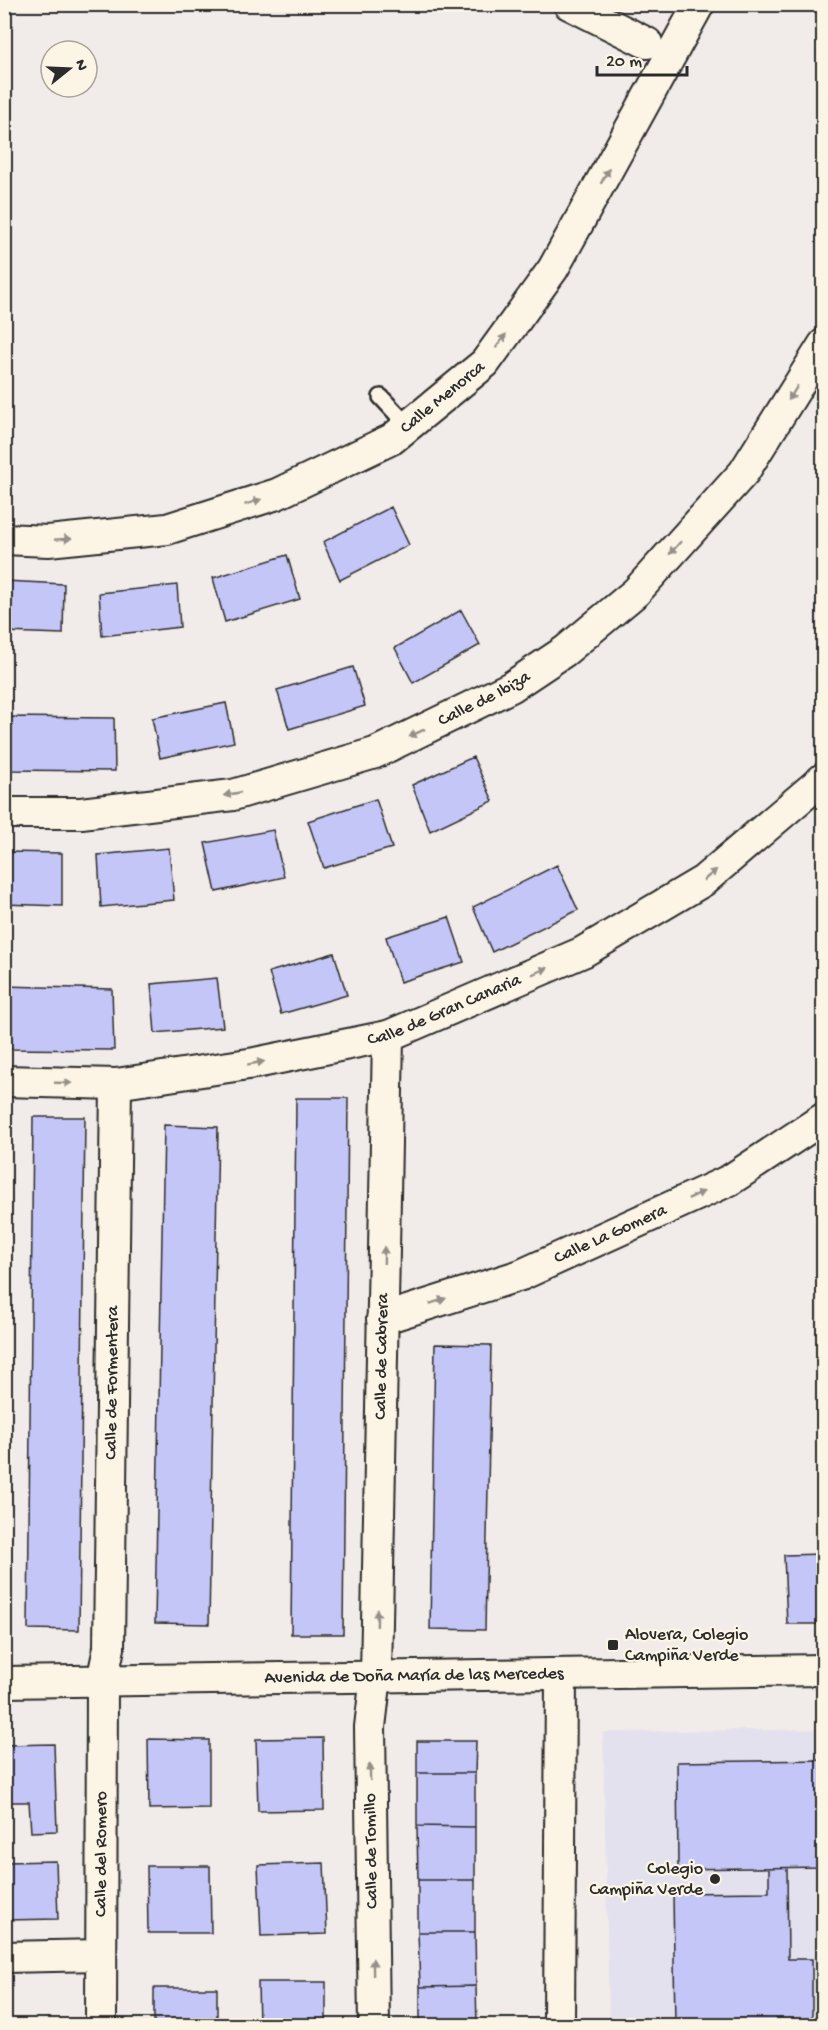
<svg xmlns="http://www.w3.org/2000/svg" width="828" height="2030" font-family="'Gochi Hand',sans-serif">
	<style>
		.built { fill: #e4e1ee }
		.building { fill: #c4c6f8; stroke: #2b2b2b; stroke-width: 1.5 }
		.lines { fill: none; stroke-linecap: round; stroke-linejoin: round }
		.service-casing { stroke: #2b2b2b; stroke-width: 20 }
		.minor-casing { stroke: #2b2b2b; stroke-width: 34 }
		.service { stroke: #fcf5e5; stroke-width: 15 }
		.minor { stroke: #fcf5e5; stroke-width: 30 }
		.oneway { fill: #949088 }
		.poi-dot { fill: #2b2b2b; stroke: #fcf5e5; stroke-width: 2 }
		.labels { text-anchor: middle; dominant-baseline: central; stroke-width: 4.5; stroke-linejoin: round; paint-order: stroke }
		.street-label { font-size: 18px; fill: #2b2b2b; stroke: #fcf5e5 }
		.poi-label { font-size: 18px; fill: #2b2b2b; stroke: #fcf5e5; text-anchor: start }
	</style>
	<rect width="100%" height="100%" fill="#f1ece9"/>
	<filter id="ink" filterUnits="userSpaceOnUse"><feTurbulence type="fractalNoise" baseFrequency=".0167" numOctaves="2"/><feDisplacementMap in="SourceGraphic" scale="12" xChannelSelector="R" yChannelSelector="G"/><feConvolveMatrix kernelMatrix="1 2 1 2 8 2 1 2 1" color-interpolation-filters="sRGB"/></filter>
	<g filter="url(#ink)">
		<!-- built -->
		<path class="built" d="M 823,1729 L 823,2025 L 609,2025 L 603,1732 Z"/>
		<!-- building -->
		<path class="building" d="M 391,507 L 409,545 L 340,580 L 323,542 Z
			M 287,555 L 300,599 L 225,622 L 213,578 Z
			M 4,581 L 64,584 L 63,634 L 4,632 Z
			M 177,585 L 180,627 L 102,636 L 99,593 Z
			M 461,610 L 480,645 L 413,683 L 395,648 Z
			M 353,667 L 365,706 L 289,729 L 277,690 Z
			M 226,703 L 234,742 L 160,758 L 152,718 Z
			M 4,717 L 114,718 L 115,771 L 4,770 Z
			M 473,757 L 493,801 L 430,831 L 412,785 Z
			M 376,799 L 392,848 L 324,868 L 308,821 Z
			M 273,830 L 284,877 L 216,892 L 205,843 Z
			M 169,848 L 174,900 L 101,907 L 98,855 Z
			M 4,852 L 62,853 L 62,906 L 4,904 Z
			M 557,865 L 578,910 L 492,952 L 473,907 Z
			M 449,917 L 464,962 L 400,982 L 386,937 Z
			M 334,953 L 347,995 L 281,1014 L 269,972 Z
			M 217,978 L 223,1027 L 155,1033 L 151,984 Z
			M 4,986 L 112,989 L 114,1050 L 4,1049 Z
			M 296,1098 L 348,1098 L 343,1634 L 291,1634 Z
			M 33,1117 L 85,1117 L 79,1630 L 28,1629 Z
			M 164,1125 L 218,1127 L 209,1624 L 155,1623 Z
			M 435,1344 L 491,1345 L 485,1630 L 430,1629 Z
			M 824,1554 L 824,1624 L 787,1624 L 784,1555 Z
			M 323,1738 L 324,1810 L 258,1811 L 256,1739 Z
			M 148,1739 L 209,1740 L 209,1808 L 149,1809 Z
			M 417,1741 L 476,1741 L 475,1773 L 417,1773 Z
			M 54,1744 L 57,1831 L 31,1832 L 29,1802 L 4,1802 L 4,1745 Z
			M 824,1760 L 824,1867 L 678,1869 L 677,1762 Z
			M 417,1773 L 475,1773 L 475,1827 L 417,1826 Z
			M 417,1826 L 475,1827 L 475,1880 L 418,1880 Z
			M 56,1861 L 58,1919 L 5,1920 L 4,1862 Z
			M 324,1863 L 327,1934 L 261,1936 L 258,1865 Z
			M 147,1866 L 210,1866 L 211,1933 L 148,1933 Z
			M 769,1868 L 787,1868 L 788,1959 L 812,1959 L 812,2026 L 675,2026 L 673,1893 L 769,1892 Z
			M 418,1880 L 475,1880 L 475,1932 L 418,1932 Z
			M 418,1932 L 475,1932 L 476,1986 L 420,1987 Z
			M 258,1982 L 326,1982 L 326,2026 L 259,2026 Z
			M 476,1986 L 477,2026 L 420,2026 L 420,1987 Z
			M 154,1988 L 217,1988 L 217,2026 L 154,2026 Z"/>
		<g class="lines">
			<!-- service casing -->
			<g class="service-casing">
				<path id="service" d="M 381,397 L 408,426"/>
			</g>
			<!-- minor casing -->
			<g class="minor-casing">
				<g id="minor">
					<path d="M 569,4 L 647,43"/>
					<path id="s1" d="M 4,539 L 48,541 L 167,529 L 277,494 L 392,439 L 485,363 L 553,269 L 699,4"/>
					<path id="s2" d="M 4,813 L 81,813 L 233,795 L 375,753 L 511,687 L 565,651 L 636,592 L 744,472 L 824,344"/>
					<path id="s3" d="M 4,1081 L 116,1084 L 255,1063 L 388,1036 L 583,952 L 703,881 L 824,778"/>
					<path id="s4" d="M 382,1319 L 521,1275 L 730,1180 L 824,1118"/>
					<path id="s5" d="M 4,1682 L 824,1670"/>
					<path d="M 4,1957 L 101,1955"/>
					<path id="s6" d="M 101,2026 L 102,1681 L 109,1648 L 116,1084"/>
					<path id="s7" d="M 374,2026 L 370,1727 L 376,1676 L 388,1036"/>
					<path d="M 559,2026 L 561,1674"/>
				</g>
			</g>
			<!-- service -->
			<use href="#service" class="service"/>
			<!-- minor -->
			<use href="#minor" class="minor"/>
		</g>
		<!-- one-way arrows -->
		<defs><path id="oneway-solid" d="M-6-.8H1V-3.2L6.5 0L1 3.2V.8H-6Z" transform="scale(1.5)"/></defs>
		<g class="oneway">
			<use href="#oneway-solid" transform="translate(605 176) rotate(-61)"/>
			<use href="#oneway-solid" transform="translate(501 341) rotate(-54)"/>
			<use href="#oneway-solid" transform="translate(793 393) rotate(122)"/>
			<use href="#oneway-solid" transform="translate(253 502) rotate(-18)"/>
			<use href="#oneway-solid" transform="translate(63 539) rotate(-5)"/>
			<use href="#oneway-solid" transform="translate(675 548) rotate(132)"/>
			<use href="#oneway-solid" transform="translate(417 733) rotate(154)"/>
			<use href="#oneway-solid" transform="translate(232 794) rotate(169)"/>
			<use href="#oneway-solid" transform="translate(710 875) rotate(-40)"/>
			<use href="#oneway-solid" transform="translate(540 971) rotate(-23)"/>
			<use href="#oneway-solid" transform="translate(256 1063) rotate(-10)"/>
			<use href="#oneway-solid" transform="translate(63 1083) rotate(2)"/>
			<use href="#oneway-solid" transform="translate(696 1195) rotate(-25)"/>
			<use href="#oneway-solid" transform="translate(384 1255) rotate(-89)"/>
			<use href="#oneway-solid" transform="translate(438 1301) rotate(-18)"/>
			<use href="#oneway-solid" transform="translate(377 1618) rotate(-89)"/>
			<use href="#oneway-solid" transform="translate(370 1772) rotate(-91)"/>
			<use href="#oneway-solid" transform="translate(373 1967) rotate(-91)"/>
		</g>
	</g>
	<!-- markers -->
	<g class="poi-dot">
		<rect x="607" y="1639" width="12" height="12" rx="3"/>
		<circle cx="715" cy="1879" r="6"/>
	</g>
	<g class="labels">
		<!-- street labels -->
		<g class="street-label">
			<text stroke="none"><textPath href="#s1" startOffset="472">Calle Menorca</textPath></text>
			<text stroke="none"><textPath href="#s2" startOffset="500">Calle de Ibiza</textPath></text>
			<text stroke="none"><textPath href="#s3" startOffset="450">Calle de Gran Canaria</textPath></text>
			<text stroke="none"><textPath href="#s4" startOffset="244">Calle La Gomera</textPath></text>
			<text stroke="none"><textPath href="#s7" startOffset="670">Calle de Cabrera</textPath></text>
			<text stroke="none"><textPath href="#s6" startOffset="644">Calle de Formentera</textPath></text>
			<text stroke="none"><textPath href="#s5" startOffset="410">Avenida de Doña María de las Mercedes</textPath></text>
			<text transform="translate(372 1851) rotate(-91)">Calle de Tomillo</text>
			<text stroke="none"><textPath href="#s6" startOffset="172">Calle del Romero</textPath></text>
		</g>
		<!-- poi labels -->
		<g class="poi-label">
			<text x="625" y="1635">Alovera, Colegio<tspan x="625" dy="21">Campiña Verde</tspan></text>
			<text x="703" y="1869" text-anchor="end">Colegio<tspan x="703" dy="21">Campiña Verde</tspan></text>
		</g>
	</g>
	<!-- margin -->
	<rect width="828" height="2030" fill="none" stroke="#fcf5e5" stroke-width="24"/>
	<rect x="12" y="12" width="804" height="2006" fill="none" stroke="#2b2b2b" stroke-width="2" filter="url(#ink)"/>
	<!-- north arrow -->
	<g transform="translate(69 69) rotate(72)"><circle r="28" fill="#fcf5e5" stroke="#a8a49b" stroke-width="1.5"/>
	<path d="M0-4.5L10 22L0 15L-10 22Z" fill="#2b2b2b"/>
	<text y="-9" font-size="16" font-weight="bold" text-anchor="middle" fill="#2b2b2b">N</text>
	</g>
	<!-- scale -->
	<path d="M597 66v9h90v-9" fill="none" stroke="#2b2b2b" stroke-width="3"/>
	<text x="606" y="66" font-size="18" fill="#2b2b2b" stroke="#fcf5e5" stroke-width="4.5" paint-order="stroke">20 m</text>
</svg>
